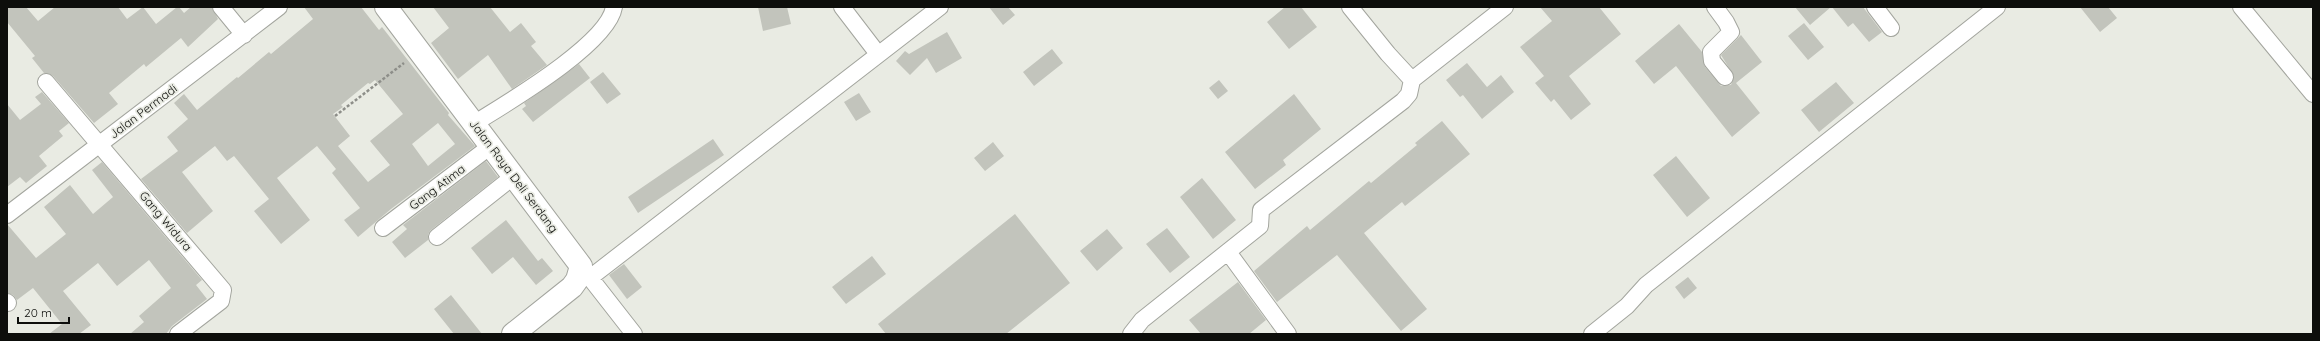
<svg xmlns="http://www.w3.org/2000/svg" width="2320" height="341" font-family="Quicksand,sans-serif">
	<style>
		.building { fill: #c2c4bc; fill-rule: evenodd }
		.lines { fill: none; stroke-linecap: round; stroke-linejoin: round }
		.minor-casing { stroke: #a3a59e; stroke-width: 18 }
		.primary-casing { stroke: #a3a59e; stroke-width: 24 }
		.path { stroke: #8d8e89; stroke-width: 2.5; stroke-dasharray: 3 2; stroke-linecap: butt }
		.minor { stroke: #fff; stroke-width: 16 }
		.primary { stroke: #fff; stroke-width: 22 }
		.labels { text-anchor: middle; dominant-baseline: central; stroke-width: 3.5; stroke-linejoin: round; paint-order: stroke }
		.street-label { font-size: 12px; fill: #0d0e0b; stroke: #e9ebe3 }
	</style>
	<rect width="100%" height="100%" fill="#e9ebe3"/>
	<!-- building -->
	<path class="building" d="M 7,7 L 26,7 L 38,21 L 55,7 L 118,7 L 127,19 L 143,7 L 156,24 L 177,7 L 179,7 L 184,13 L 191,7 L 212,7 L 218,19 L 188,47 L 181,38 L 146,67 L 144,64 L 109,93 L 118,104 L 94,123 L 53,76 L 44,73 L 32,58 L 35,56 L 7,22 Z
		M 304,7 L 361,7 L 379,30 L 382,27 L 449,113 L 448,115 L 475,146 L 391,209 L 358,237 L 344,220 L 360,208 L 332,173 L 336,169 L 317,146 L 277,178 L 310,220 L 281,244 L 254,211 L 269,199 L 234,156 L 227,161 L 215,146 L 182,172 L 213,211 L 187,233 L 141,179 L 178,151 L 167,137 L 188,119 L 174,103 L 184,94 L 197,110 L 237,77 L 238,78 L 269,52 L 271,54 L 313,19 ZM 375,80 L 403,114 L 370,141 L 390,165 L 368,182 L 338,146 L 350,136 L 333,114 L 343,107 L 341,105 L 368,83 L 370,84 ZM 438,123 L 455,144 L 428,166 L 412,144 Z
		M 433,7 L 490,7 L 510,32 L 521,23 L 536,42 L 531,46 L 547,65 L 512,89 L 488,55 L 458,79 L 431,43 L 449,28 Z
		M 758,7 L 787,7 L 791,24 L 763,31 Z
		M 989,7 L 1008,7 L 1015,15 L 1003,25 Z
		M 1285,7 L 1301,7 L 1317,27 L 1289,49 L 1267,22 Z
		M 1540,7 L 1599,7 L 1621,34 L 1569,76 L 1591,104 L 1571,120 L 1554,99 L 1551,102 L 1535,83 L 1544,76 L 1520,47 L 1552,21 Z
		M 1795,7 L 1831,7 L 1810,25 Z
		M 1832,7 L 1863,7 L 1882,32 L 1869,42 L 1853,23 L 1848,27 Z
		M 2080,7 L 2108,7 L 2117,18 L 2100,32 Z
		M 1804,23 L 1824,47 L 1808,60 L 1788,36 Z
		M 1679,24 L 1702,52 L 1705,67 L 1721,86 L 1731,85 L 1734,76 L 1721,55 L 1741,35 L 1762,62 L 1736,83 L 1760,113 L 1732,137 L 1676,66 L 1654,84 L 1635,61 Z
		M 947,32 L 962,58 L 936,73 L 927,58 L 910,75 L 896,61 L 905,51 L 909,54 Z
		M 1052,49 L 1063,63 L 1034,86 L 1023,72 Z
		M 1467,63 L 1487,87 L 1501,75 L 1514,92 L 1482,119 L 1463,95 L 1460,97 L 1446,80 Z
		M 579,64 L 590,78 L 533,122 L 522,109 L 526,106 L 524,103 Z
		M 603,72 L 621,94 L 607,104 L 590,82 Z
		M 1219,80 L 1228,91 L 1218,99 L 1209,88 Z
		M 1836,82 L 1854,103 L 1819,132 L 1801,110 Z
		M 42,92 L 69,123 L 59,131 L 63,136 L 39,156 L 47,166 L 26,183 L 20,177 L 7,187 L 7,104 L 20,120 L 41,104 L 35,97 Z
		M 859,93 L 871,112 L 856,121 L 844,102 Z
		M 1294,94 L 1321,129 L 1283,160 L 1286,165 L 1255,189 L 1225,152 Z
		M 1442,121 L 1470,154 L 1405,206 L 1402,202 L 1364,233 L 1427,309 L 1401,331 L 1337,255 L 1277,302 L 1254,271 L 1307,226 L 1310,230 L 1369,181 L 1371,183 L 1417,145 L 1415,143 Z
		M 713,139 L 724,155 L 638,213 L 628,197 Z
		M 993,142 L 1004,156 L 985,171 L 974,158 Z
		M 1676,156 L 1710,198 L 1687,217 L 1653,175 Z
		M 486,161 L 498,177 L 431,230 L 428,234 L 428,240 L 405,258 L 392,242 L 407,229 L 403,225 Z
		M 102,162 L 202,280 L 196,285 L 207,299 L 172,326 L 166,334 L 130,334 L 144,322 L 139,316 L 171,288 L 149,260 L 117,286 L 98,263 L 63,291 L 91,325 L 79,334 L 49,334 L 62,324 L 33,288 L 17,300 L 13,295 L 7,293 L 7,224 L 36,258 L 66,234 L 44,207 L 70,185 L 93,214 L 113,197 L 92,170 Z
		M 1202,178 L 1236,220 L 1213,239 L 1180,197 Z
		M 1015,214 L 1070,283 L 1006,334 L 886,334 L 878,324 Z
		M 506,220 L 538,261 L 542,258 L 553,271 L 536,285 L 513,257 L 492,274 L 471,248 Z
		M 1167,228 L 1190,257 L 1170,273 L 1146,244 Z
		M 1107,229 L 1123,248 L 1097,271 L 1080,251 Z
		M 872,256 L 886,274 L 846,304 L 832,287 Z
		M 624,264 L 642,287 L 627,299 L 609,275 Z
		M 1688,277 L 1697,288 L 1684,299 L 1675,287 Z
		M 1238,282 L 1266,320 L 1249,334 L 1201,334 L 1189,320 Z
		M 451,295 L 482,334 L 454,334 L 434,309 Z"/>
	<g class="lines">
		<!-- minor casing -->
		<g class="minor-casing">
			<path id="minor" d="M 221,7 L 244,35
				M 842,7 L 878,54
				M 1350,7 L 1388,54 L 1412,80 L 1505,7
				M 1715,7 L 1726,22 L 1731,32 L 1711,52 L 1712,61 L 1725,77
				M 1875,7 L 1891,28
				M 2241,7 L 2313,94
				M 46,82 L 223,290 L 221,301 L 178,334
				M 475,123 C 507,103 608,44 614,7
				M 7,215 L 279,7
				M 383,228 L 492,145
				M 437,237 L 514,176
				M 1228,252 L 1288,334
				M 584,270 L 634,334
				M 591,277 L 940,7
				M 7,302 L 8,303
				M 1131,334 L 1142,320 L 1260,226 L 1261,210 L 1403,101 L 1409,94 L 1412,80
				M 1592,334 L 1627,306 L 1646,285 L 1997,7"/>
		</g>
		<!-- primary casing -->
		<g class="primary-casing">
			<path id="primary" d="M 386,7 L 581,266 L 577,280 L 572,287 L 513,334"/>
		</g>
		<!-- path -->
		<path class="path" d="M 335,116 L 404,63"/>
		<!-- minor -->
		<use href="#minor" class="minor"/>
		<!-- primary -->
		<use href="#primary" class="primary"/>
	</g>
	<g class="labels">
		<!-- street labels -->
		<g class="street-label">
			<text transform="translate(143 111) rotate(-37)">Jalan Permadi</text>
			<text transform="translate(514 176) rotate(53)">Jalan Raya Deli Serdang</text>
			<text transform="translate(437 187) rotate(-37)">Gang Atima</text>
			<text transform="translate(166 221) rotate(50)">Gang Widura</text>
		</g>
	</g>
	<!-- border -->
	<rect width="2320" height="341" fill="none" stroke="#0d0e0b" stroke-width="16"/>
	<!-- scale -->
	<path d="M18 317v6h51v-6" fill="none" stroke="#0d0e0b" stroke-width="2"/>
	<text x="24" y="317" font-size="12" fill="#0d0e0b" stroke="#e9ebe3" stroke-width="3" paint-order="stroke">20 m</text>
</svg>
